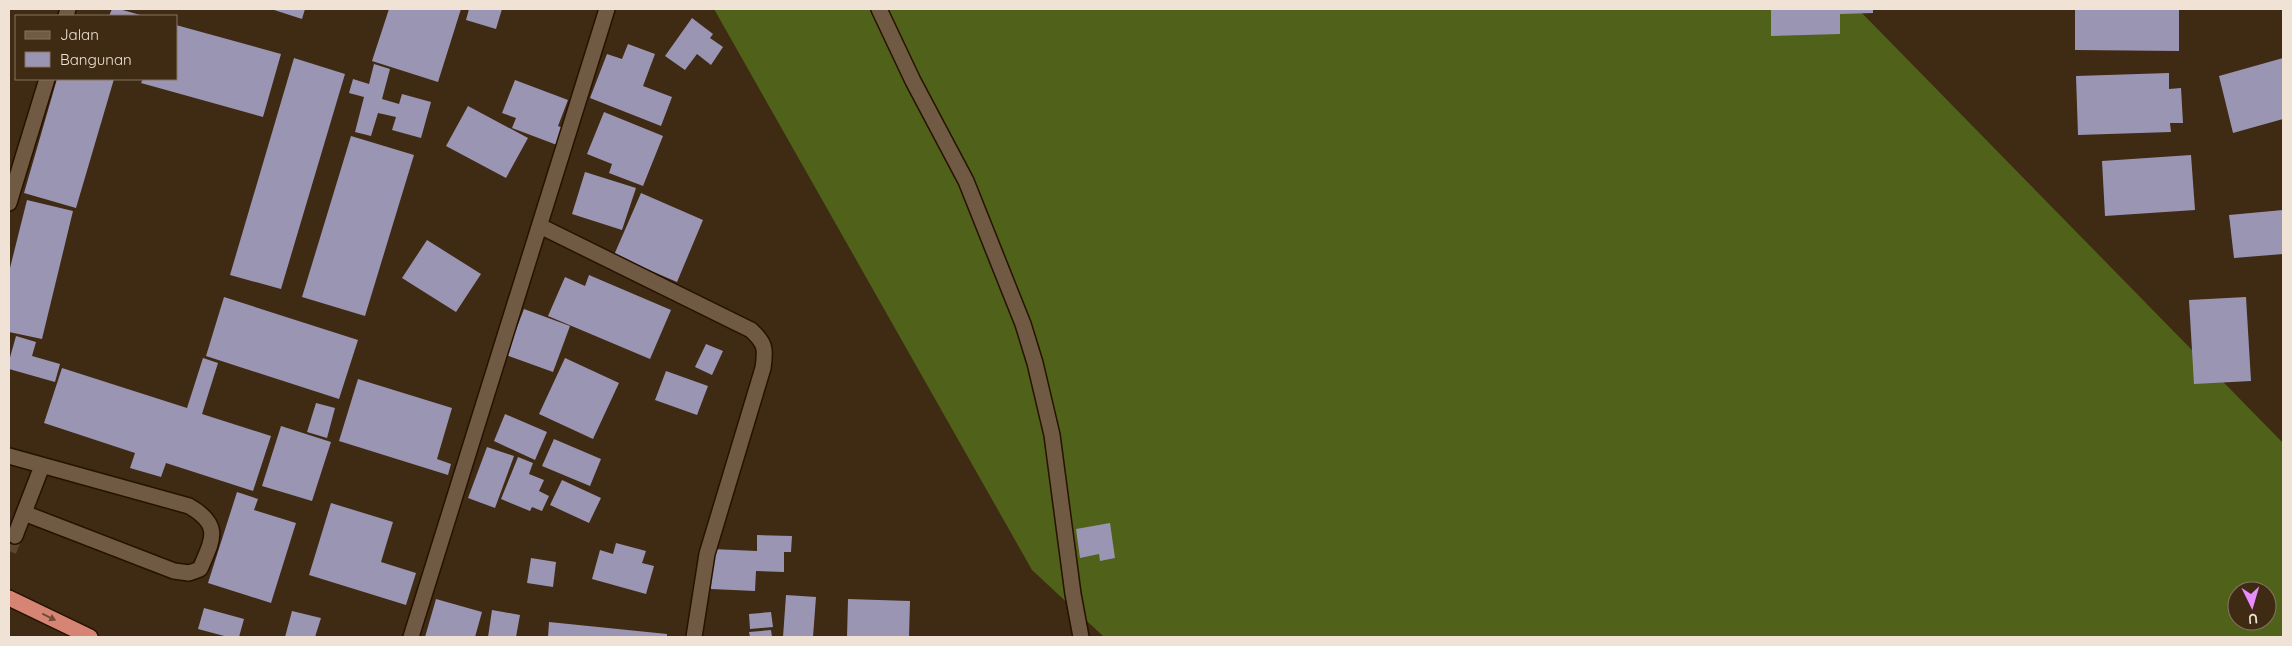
<svg xmlns="http://www.w3.org/2000/svg" width="2292" height="646" font-family="Quicksand,sans-serif">
	<style>
		.forest { fill: #506119; fill-rule: evenodd }
		.building { fill: #9b95b4 }
		.lines { fill: none; stroke-linecap: round; stroke-linejoin: round }
		.street-tunnel { stroke: #5a4631; stroke-width: 15; stroke-dasharray: 15 8; stroke-linecap: butt }
		.street-casing { stroke: #251200; stroke-width: 18 }
		.highway-casing { stroke: #251200; stroke-width: 18 }
		.street { stroke: #715a43; stroke-width: 15 }
		.highway { stroke: #d68575; stroke-width: 15 }
		.oneway { fill: #744a36 }
	</style>
	<rect width="100%" height="100%" fill="#3f2a14"/>
	<!-- forest -->
	<path class="forest" d="M 714,9 L 1858,9 L 2283,443 L 2283,637 L 1104,637 L 1032,570 ZM 2237,591 L 2267,591 L 2267,621 L 2237,621 Z"/>
	<!-- building -->
	<path class="building" d="M 112,9 L 119,9 L 144,16 L 109,16 Z
		M 271,9 L 305,9 L 302,19 Z
		M 389,9 L 461,9 L 438,82 L 372,61 Z
		M 469,9 L 502,9 L 496,29 L 466,20 Z
		M 1771,9 L 1873,9 L 1873,13 L 1840,14 L 1840,34 L 1771,36 Z
		M 2075,9 L 2179,9 L 2179,51 L 2075,50 Z
		M 692,18 L 713,34 L 710,38 L 723,47 L 711,65 L 697,54 L 685,70 L 665,56 Z
		M 176,25 L 281,54 L 263,117 L 141,83 L 143,79 L 176,79 Z
		M 628,44 L 655,54 L 643,86 L 672,97 L 661,126 L 590,98 L 607,54 L 622,59 Z
		M 294,58 L 345,74 L 281,289 L 230,275 Z
		M 2283,58 L 2283,119 L 2233,133 L 2219,76 Z
		M 374,64 L 390,69 L 382,99 L 399,104 L 402,94 L 431,102 L 421,138 L 392,130 L 396,117 L 378,113 L 371,136 L 355,132 L 364,97 L 349,93 L 353,79 L 369,84 Z
		M 2169,73 L 2169,89 L 2181,88 L 2183,123 L 2170,123 L 2171,132 L 2078,135 L 2076,76 Z
		M 57,79 L 114,79 L 76,208 L 24,193 Z
		M 515,80 L 568,100 L 558,126 L 563,128 L 557,145 L 512,128 L 516,118 L 502,113 Z
		M 468,106 L 528,138 L 506,178 L 446,146 Z
		M 604,112 L 663,136 L 643,186 L 609,173 L 612,164 L 587,154 Z
		M 351,136 L 414,155 L 365,316 L 302,297 Z
		M 2191,155 L 2195,210 L 2105,216 L 2102,161 Z
		M 585,172 L 636,188 L 622,230 L 572,214 Z
		M 641,193 L 703,220 L 677,282 L 614,255 Z
		M 27,200 L 73,211 L 42,339 L 9,332 L 9,272 Z
		M 2283,210 L 2283,254 L 2234,258 L 2229,215 Z
		M 427,240 L 481,274 L 456,312 L 402,278 Z
		M 589,275 L 671,310 L 650,359 L 548,316 L 565,277 L 585,286 Z
		M 224,297 L 358,340 L 339,399 L 206,356 Z
		M 2246,297 L 2251,381 L 2194,384 L 2189,300 Z
		M 524,309 L 570,326 L 553,372 L 506,355 Z
		M 16,336 L 36,342 L 32,356 L 60,364 L 55,382 L 9,369 L 9,361 Z
		M 706,344 L 723,351 L 712,375 L 695,367 Z
		M 203,358 L 218,363 L 202,414 L 271,436 L 253,491 L 166,463 L 161,477 L 130,468 L 135,453 L 44,423 L 62,368 L 187,408 Z
		M 565,358 L 619,383 L 593,439 L 539,414 Z
		M 666,371 L 708,386 L 697,415 L 655,400 Z
		M 358,379 L 452,408 L 437,459 L 451,464 L 448,475 L 339,441 Z
		M 316,403 L 335,408 L 327,438 L 307,432 Z
		M 505,414 L 547,432 L 535,460 L 494,441 Z
		M 281,426 L 331,442 L 312,501 L 262,486 Z
		M 554,439 L 601,459 L 590,486 L 542,466 Z
		M 487,447 L 514,456 L 495,508 L 468,498 Z
		M 518,457 L 533,463 L 529,474 L 544,480 L 539,491 L 549,496 L 542,511 L 532,507 L 530,511 L 501,499 Z
		M 562,480 L 601,498 L 589,523 L 550,505 Z
		M 237,492 L 258,499 L 254,510 L 296,523 L 271,603 L 208,583 Z
		M 331,503 L 393,522 L 381,562 L 416,573 L 406,605 L 309,575 Z
		M 1110,523 L 1115,558 L 1100,561 L 1099,554 L 1080,558 L 1076,529 Z
		M 757,535 L 792,536 L 791,552 L 784,552 L 784,572 L 756,571 L 755,591 L 711,589 L 712,549 L 757,551 Z
		M 616,543 L 646,551 L 642,563 L 654,566 L 646,594 L 592,579 L 600,550 L 613,554 Z
		M 531,558 L 556,562 L 553,587 L 527,583 Z
		M 786,595 L 816,597 L 813,637 L 783,637 Z
		M 436,599 L 482,612 L 475,637 L 425,637 Z
		M 848,599 L 910,601 L 909,637 L 847,637 Z
		M 204,608 L 244,619 L 239,637 L 228,637 L 198,629 Z
		M 492,610 L 520,615 L 516,637 L 488,637 Z
		M 292,611 L 321,618 L 315,637 L 285,637 Z
		M 771,612 L 773,627 L 750,629 L 749,614 Z
		M 549,622 L 667,634 L 667,637 L 548,637 Z
		M 771,630 L 772,637 L 750,637 L 749,632 Z"/>
	<g class="lines">
		<!-- street-tunnel -->
		<path class="street-tunnel" d="M 9,551 L 15,536"/>
		<!-- street casing -->
		<g class="street-casing">
			<path id="street" d="M 879,9 L 913,81 L 966,181 L 1023,324 L 1035,363 L 1052,435 L 1073,594 L 1081,637
				M 66,16 L 68,9
				M 9,203 L 47,79
				M 540,226 L 751,330 C 765,343 766,348 763,368 L 707,554 L 694,637
				M 9,456 L 189,506 C 222,525 213,539 200,569 L 189,573 L 174,571 L 24,513
				M 15,536 L 42,466
				M 411,637 L 607,9"/>
		</g>
		<!-- highway casing -->
		<g class="highway-casing">
			<path id="highway" d="M 9,598 L 90,637"/>
		</g>
		<!-- street -->
		<use href="#street" class="street"/>
		<!-- highway -->
		<use href="#highway" class="highway"/>
	</g>
	<!-- one-way arrows -->
	<defs><path id="oneway-solid" d="M-6-.8H1V-3.2L6.5 0L1 3.2V.8H-6Z" transform="scale(1.25)"/></defs>
	<use class="oneway" href="#oneway-solid" transform="translate(49 617) rotate(26)"/>
	<!-- border -->
	<rect width="2292" height="646" fill="none" stroke="#f0e3d5" stroke-width="20"/>
	<!-- legend -->
	<rect x="15" y="15" width="162" height="65" fill="#3f2a14" stroke="#867461"/>
	<rect x="25" y="31" width="25" height="8" fill="#715a43" stroke="#867461"/>
	<text x="60" y="40" font-size="15" fill="#f0e3d5">Jalan</text>
	<rect x="25" y="52" width="25" height="15" fill="#9b95b4" stroke="#867461"/>
	<text x="60" y="65" font-size="15" fill="#f0e3d5">Bangunan</text>
	<!-- north arrow -->
	<g transform="translate(2252 606) rotate(175)"><circle r="24" fill="#3f2a14" stroke="#867461"/>
	<path d="M0-4L9 19L0 12L-9 19Z" fill="#e98dfe"/>
	<text y="-8" font-size="14" font-weight="bold" text-anchor="middle" fill="#f0e3d5">U</text>
	</g>
</svg>
